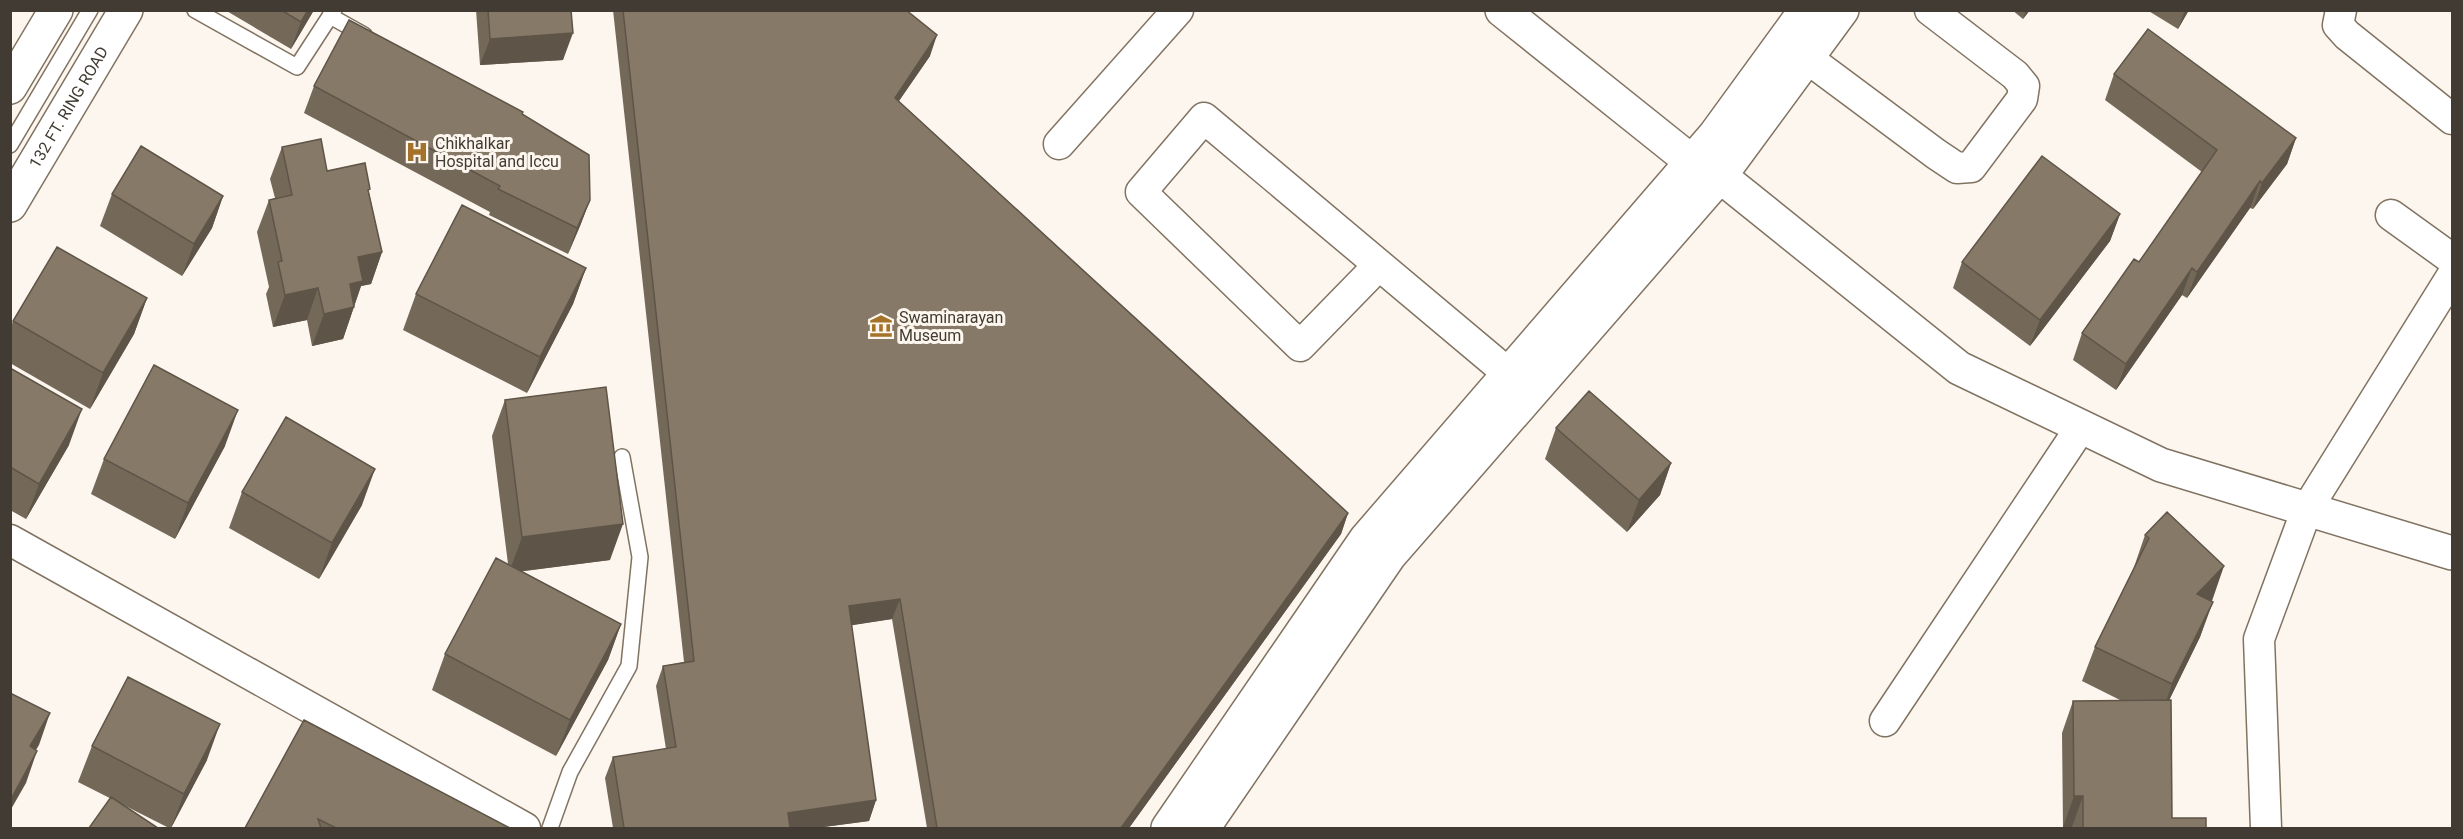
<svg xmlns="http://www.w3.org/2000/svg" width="2463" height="839" font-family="Roboto,sans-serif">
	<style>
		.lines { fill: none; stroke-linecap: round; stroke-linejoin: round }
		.service-casing { stroke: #817361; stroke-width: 18 }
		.minor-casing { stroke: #817361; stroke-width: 33 }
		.tertiary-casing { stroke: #817361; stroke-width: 36 }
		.primary-casing { stroke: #817361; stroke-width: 36 }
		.service { stroke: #fff; stroke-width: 15 }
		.minor { stroke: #fff; stroke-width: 30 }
		.tertiary { stroke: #fff; stroke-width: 33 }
		.primary { stroke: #fff; stroke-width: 33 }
		.wall { fill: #746859 }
		.shaded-wall { fill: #5e5548 }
		.building { fill: #877967; stroke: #5e5548; stroke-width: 1.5 }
		.labels { text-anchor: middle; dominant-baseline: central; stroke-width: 6; stroke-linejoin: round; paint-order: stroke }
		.street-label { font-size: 16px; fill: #413b33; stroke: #fdf6ee }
		.poi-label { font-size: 16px; fill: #413b33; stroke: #fdf6ee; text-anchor: start }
	</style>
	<rect width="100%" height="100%" fill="#fdf6ee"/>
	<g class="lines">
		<!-- service casing -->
		<g class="service-casing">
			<path id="service" d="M 195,10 L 297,67 L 334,10
				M 330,16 L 364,35
				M 10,145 L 90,10
				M 550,828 L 570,772 L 629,666 L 640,557 L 622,457"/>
		</g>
		<!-- minor casing -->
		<g class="minor-casing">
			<path id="minor" d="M 2341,10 L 2338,25 L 2347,35 L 2452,119
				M 1807,58 L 1936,154 L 1957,168 L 1971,167 L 2022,99 L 2024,86 L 2015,75 L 1930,10
				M 1059,144 L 1178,10
				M 2391,215 L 2452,259
				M 1379,265 L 1300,346 L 1141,192 L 1204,118 L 1509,374
				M 10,540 L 525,828
				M 1885,721 L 2081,427
				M 2266,828 L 2259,639 L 2307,509 L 2452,276"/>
		</g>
		<!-- tertiary casing -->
		<g class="tertiary-casing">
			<path id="tertiary" d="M 1502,10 L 1692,162 L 1720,176 L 1959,368 L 2161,465 L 2452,553
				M 1168,828 L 1366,539 L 1715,135 L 1806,10
				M 1203,828 L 1389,556 L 1720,176 L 1842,10"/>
		</g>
		<!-- primary casing -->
		<g class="primary-casing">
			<g id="primary">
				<path d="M 10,87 L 56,10"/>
				<path id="s1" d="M 10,205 L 126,10"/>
			</g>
		</g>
		<!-- service -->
		<use href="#service" class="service"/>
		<!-- minor -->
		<use href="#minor" class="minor"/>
		<!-- tertiary -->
		<use href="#tertiary" class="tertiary"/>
		<!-- primary -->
		<use href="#primary" class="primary"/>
	</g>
	<!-- wall -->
	<path class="wall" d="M 225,10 L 314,10 L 291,49 Z
		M 476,10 L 571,10 L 563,60 L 480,65 Z
		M 613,10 L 906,10 L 930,56 L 899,101 L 1348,513 L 1341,534 L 1129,828 L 927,828 L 892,619 L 851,625 L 876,800 L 869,821 L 816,828 L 613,828 L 605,778 L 613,757 L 666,749 L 656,686 L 663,666 L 684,662 Z
		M 2012,10 L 2030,10 L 2023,19 Z
		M 2147,10 L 2189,10 L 2178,29 Z
		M 2114,74 L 2296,138 L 2287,164 L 2253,209 L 2250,208 L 2187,298 L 2182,295 L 2116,390 L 2073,360 L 2082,333 L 2139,262 L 2202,172 L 2105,100 Z
		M 314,86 L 522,115 L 590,200 L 580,226 L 568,254 L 489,215 L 490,212 L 304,113 Z
		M 282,147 L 369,193 L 382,252 L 371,284 L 361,286 L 343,339 L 312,346 L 307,320 L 273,327 L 266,294 L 269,287 L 257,232 L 269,200 L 275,198 L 270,179 Z
		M 112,194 L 223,196 L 212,228 L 182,276 L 100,226 Z
		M 2120,214 L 2110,241 L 2030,346 L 1953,288 L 1962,262 Z
		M 586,268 L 573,304 L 527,393 L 403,330 L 416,294 Z
		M 147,298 L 134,334 L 90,409 L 10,363 L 10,329 L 13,321 Z
		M 10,368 L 69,445 L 26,519 L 10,510 Z
		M 505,400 L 610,560 L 522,571 L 621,624 L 608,660 L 556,756 L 432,690 L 445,654 L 508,564 L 492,436 Z
		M 1556,428 L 1671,463 L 1660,495 L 1627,532 L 1545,459 Z
		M 225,446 L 175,539 L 91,494 L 104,459 Z
		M 242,492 L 362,505 L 319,579 L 229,528 Z
		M 2145,535 L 2212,601 L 2200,637 L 2169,700 L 2172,818 L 2206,828 L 2072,828 L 2072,827 L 2063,827 L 2062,733 L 2073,701 L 2122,701 L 2082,681 L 2095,647 L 2133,570 Z
		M 304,720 L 510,828 L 245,828 Z
		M 92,746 L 207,760 L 171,828 L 169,828 L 78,782 Z"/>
	<!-- shaded-wall -->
	<path class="shaded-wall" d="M 308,10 L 314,10 L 291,49 L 301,22 Z
		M 2026,10 L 2030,10 L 2023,19 Z
		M 2185,10 L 2189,10 L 2178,29 Z
		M 573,33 L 563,60 L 480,65 L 490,39 Z
		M 937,35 L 930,56 L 887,118 L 895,98 Z
		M 2296,138 L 2287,164 L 2253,209 L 2262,183 Z
		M 2260,181 L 2250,208 L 2187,298 L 2197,272 Z
		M 223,196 L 212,228 L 182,276 L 194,244 Z
		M 590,200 L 580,226 L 568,254 L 577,228 Z
		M 2120,214 L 2110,241 L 2030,346 L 2040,320 Z
		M 382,252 L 371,284 L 361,286 L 343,339 L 312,346 L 324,314 L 358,257 Z
		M 586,268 L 573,304 L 527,393 L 540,357 Z
		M 2192,268 L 2182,295 L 2116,390 L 2126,364 Z
		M 318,288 L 307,320 L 273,327 L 285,295 Z
		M 147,298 L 134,334 L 90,409 L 103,373 Z
		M 82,409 L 69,445 L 26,519 L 39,484 Z
		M 238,410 L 225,446 L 175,539 L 188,503 Z
		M 1671,463 L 1660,495 L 1627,532 L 1639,500 Z
		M 375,469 L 362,505 L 319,579 L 332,543 Z
		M 1348,513 L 1341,534 L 1129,828 L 1121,828 Z
		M 623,524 L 610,560 L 509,573 L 522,537 Z
		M 2224,566 L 2212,601 L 2197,594 Z
		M 900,599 L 892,619 L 841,627 L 849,606 Z
		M 2213,602 L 2200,637 L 2160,719 L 2172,684 Z
		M 621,624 L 608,660 L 556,756 L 570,720 Z
		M 50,713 L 39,745 L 19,778 L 30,746 Z
		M 220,724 L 207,760 L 171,828 L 184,794 Z
		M 37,751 L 26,783 L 10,811 L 10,801 Z
		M 2074,796 L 2083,796 L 2072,827 L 2063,827 Z
		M 876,800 L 869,821 L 816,828 L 782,828 L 788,813 Z"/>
	<!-- building -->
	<path class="building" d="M 281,10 L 308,10 L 301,22 Z
		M 488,10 L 571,10 L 573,33 L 490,39 Z
		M 623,10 L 906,10 L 937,35 L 895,98 L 1348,513 L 1121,828 L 937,828 L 900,599 L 849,606 L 876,800 L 788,813 L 790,828 L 624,828 L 613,757 L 676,747 L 663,666 L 694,661 Z
		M 349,20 L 523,112 L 522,114 L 589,155 L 590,200 L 577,228 L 498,189 L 500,186 L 314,86 Z
		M 2148,29 L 2296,138 L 2262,183 L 2260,181 L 2197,272 L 2192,268 L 2126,364 L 2082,333 L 2134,259 L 2139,262 L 2217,150 L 2114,74 Z
		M 321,139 L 327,171 L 365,163 L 370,189 L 368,190 L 382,252 L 358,257 L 363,281 L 350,284 L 354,307 L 324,314 L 318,288 L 285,295 L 278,262 L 282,261 L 269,200 L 292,195 L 282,147 Z
		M 141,146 L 223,196 L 194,244 L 112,194 Z
		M 2042,156 L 2120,214 L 2040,320 L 1962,262 Z
		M 462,205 L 586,268 L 540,357 L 416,294 Z
		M 57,247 L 147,298 L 103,373 L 13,321 Z
		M 154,365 L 238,410 L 188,503 L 104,459 Z
		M 10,368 L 82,409 L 39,484 L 10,467 Z
		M 606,387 L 623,524 L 522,537 L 505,400 Z
		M 1589,391 L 1671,463 L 1639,500 L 1556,428 Z
		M 286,417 L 375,469 L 332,543 L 242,492 Z
		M 2167,512 L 2224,566 L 2197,594 L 2213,602 L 2172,684 L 2095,647 L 2149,538 L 2145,535 Z
		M 496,558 L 621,624 L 570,720 L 445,654 Z
		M 128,677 L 220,724 L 184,794 L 92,746 Z
		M 10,693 L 50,713 L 30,746 L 37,751 L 10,801 Z
		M 2171,700 L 2172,818 L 2206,818 L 2206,828 L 2083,828 L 2083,796 L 2074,796 L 2073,701 Z
		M 304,720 L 510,828 L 336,828 L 318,819 L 321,828 L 245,828 Z
		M 111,797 L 158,828 L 89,828 Z"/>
	<!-- icons -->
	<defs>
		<g id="hospital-bare" transform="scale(1.8)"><path d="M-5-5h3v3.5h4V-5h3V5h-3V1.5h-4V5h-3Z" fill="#a47228" stroke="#fdf6ee" stroke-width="2.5" paint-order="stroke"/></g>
		<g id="museum-bare" transform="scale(1.8)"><path d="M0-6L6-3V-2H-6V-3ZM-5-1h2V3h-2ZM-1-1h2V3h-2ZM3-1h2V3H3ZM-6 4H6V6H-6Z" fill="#a47228" stroke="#fdf6ee" stroke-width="2.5" paint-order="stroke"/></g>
	</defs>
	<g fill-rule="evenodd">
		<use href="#hospital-bare" x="417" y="152"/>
		<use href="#museum-bare" x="881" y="326"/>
	</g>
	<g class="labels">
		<!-- street labels -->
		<g class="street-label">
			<text stroke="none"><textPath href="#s1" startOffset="114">132 FT. RING ROAD</textPath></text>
		</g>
		<!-- poi labels -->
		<g class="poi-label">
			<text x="435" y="143">Chikhalkar<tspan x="435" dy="18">Hospital and Iccu</tspan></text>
			<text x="899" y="317">Swaminarayan<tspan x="899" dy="18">Museum</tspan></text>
		</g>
	</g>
	<!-- border -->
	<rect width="2463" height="839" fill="none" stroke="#413b33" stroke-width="24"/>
</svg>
